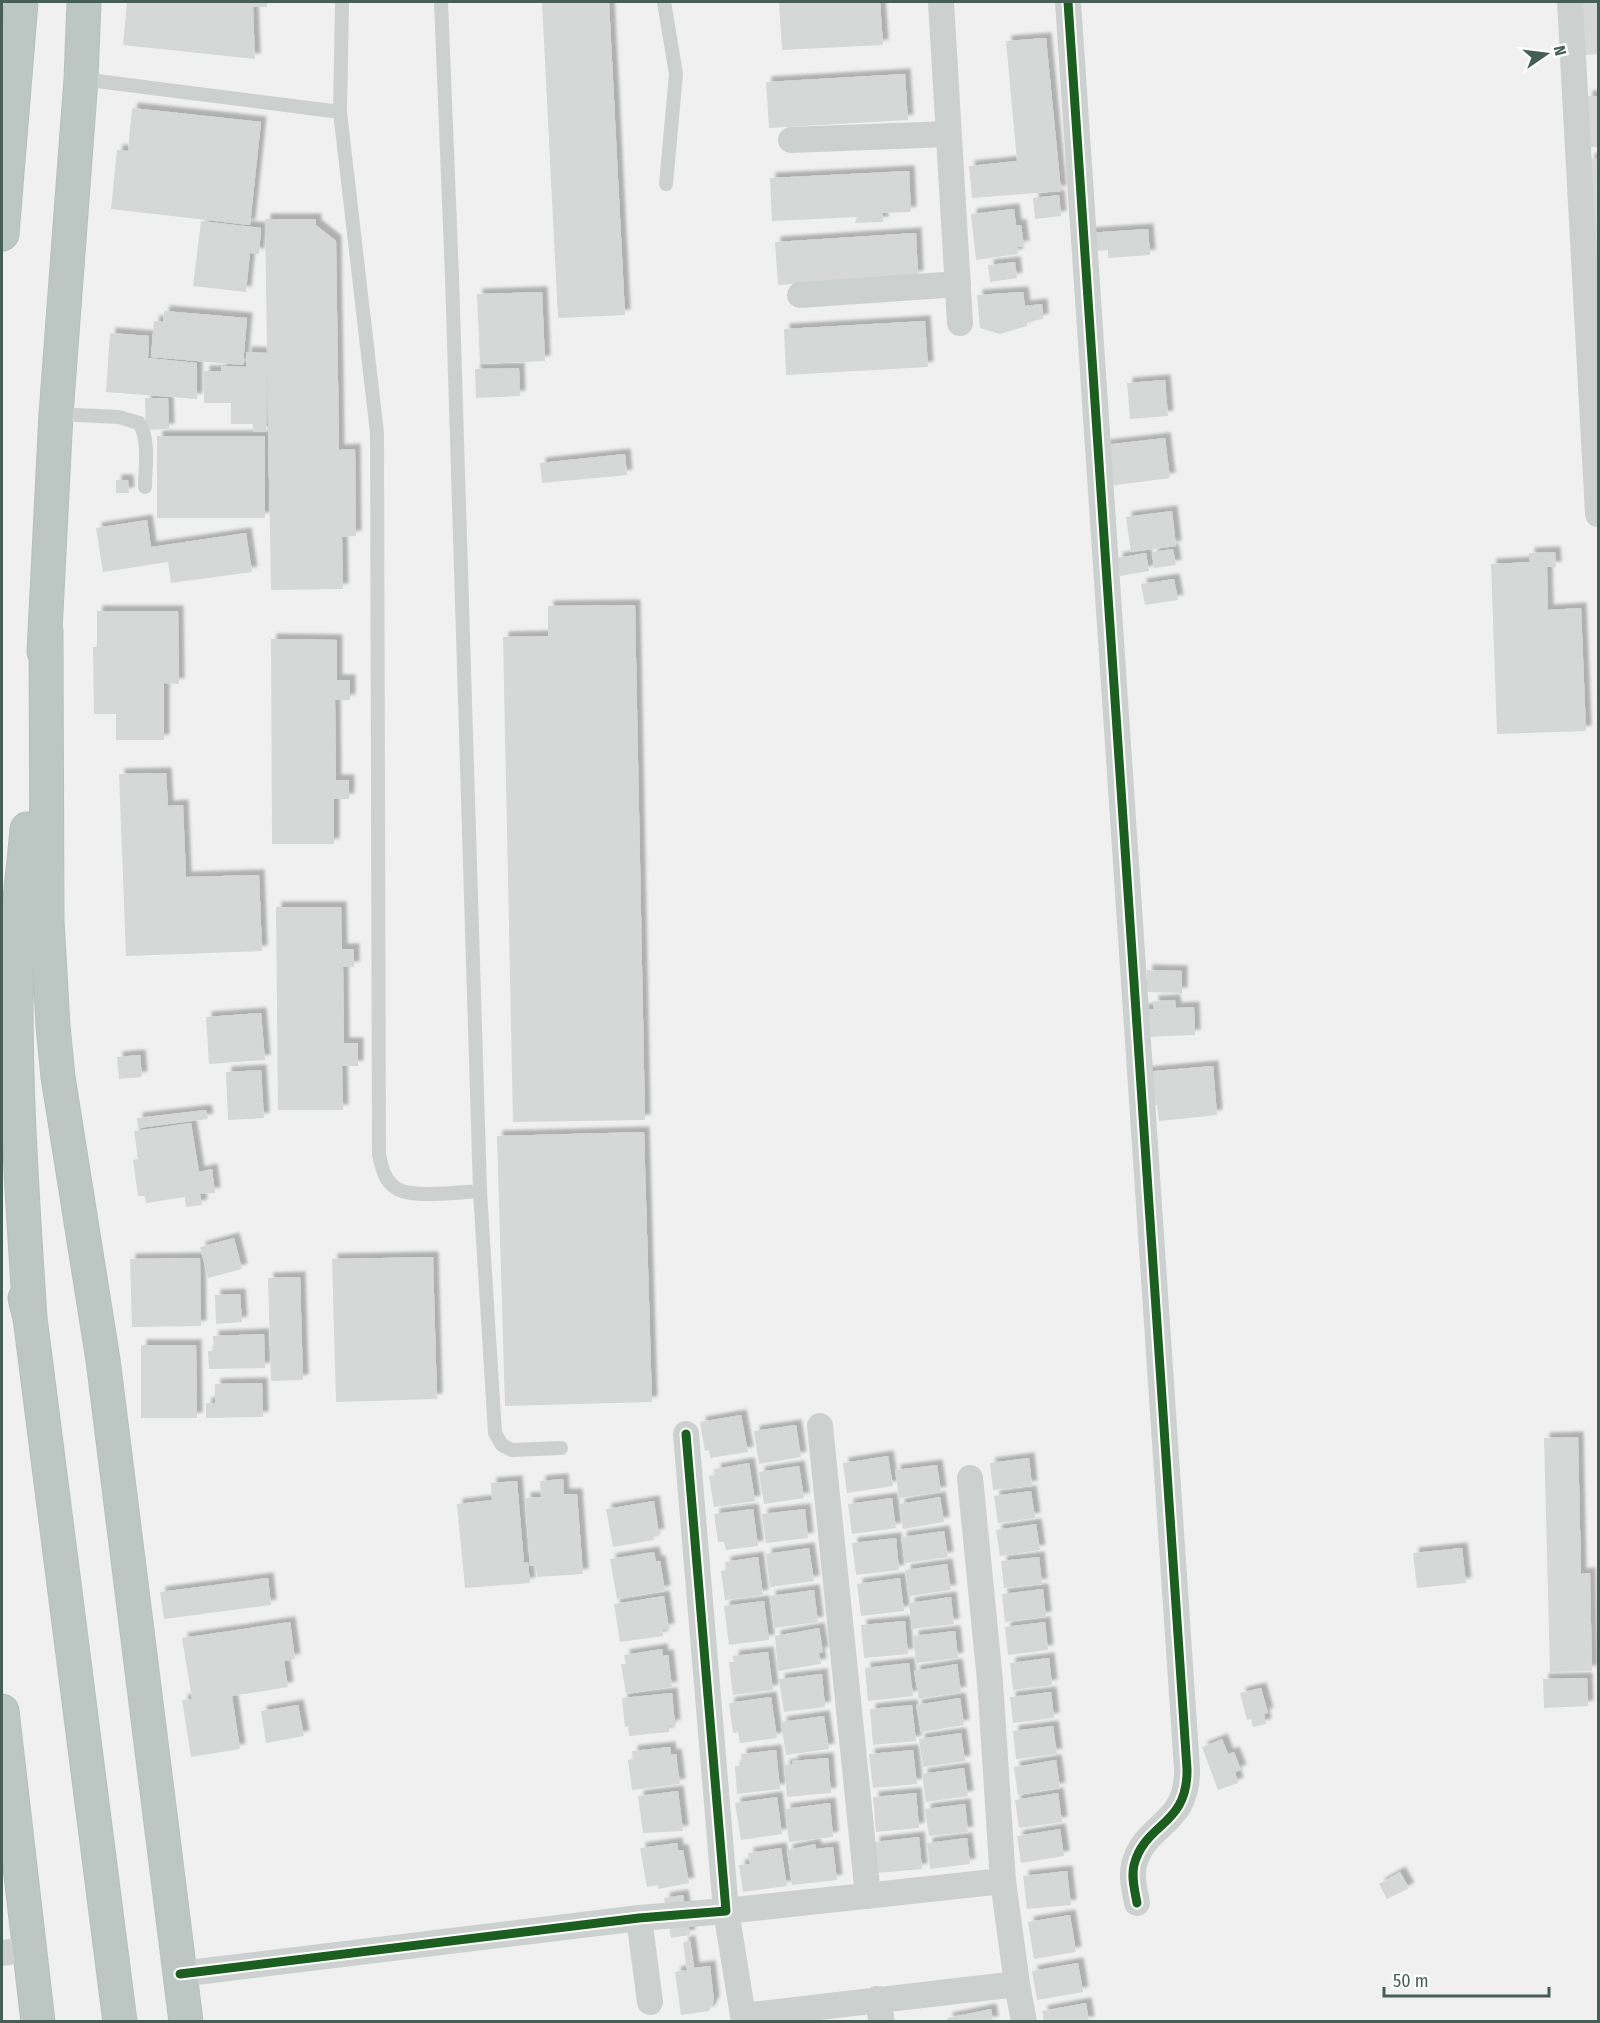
<svg xmlns="http://www.w3.org/2000/svg" width="1600" height="2023" font-family="'Fira Sans Condensed',sans-serif">
	<style>
		.building { fill: #d5d8d7; filter: url(#shadow) }
		.lines { fill: none; stroke-linecap: round; stroke-linejoin: round }
		.highway-casing { stroke: #b4c1bd; stroke-width: 35 }
		.lane { stroke: #ccd1d0; stroke-width: 14 }
		.street { stroke: #ccd1d0; stroke-width: 26 }
		.highway { stroke: #bcc7c4; stroke-width: 33 }
		.cycleway-casing { stroke: #fff; stroke-width: 13 }
		.cycleway { stroke: #1b5e20; stroke-width: 9 }
	</style>
	<defs>
		<filter id="shadow"><feDropShadow dx="5.5" dy="-5.5" stdDeviation="1.5" flood-color="#0004"/></filter>
	</defs>
	<rect width="100%" height="100%" fill="#f1f0f1"/>
	<!-- building -->
	<path class="building" d="M 127,2 L 267,2 L 267,7 L 253,7 L 255,59 L 123,45 Z
		M 542,2 L 609,2 L 625,315 L 558,318 Z
		M 779,2 L 880,2 L 883,45 L 782,50 Z
		M 1582,2 L 1598,2 L 1598,54 L 1585,55 Z
		M 1046,38 L 1061,191 L 972,198 L 969,166 L 1017,161 L 1006,41 Z
		M 905,74 L 908,120 L 769,128 L 766,82 Z
		M 1587,96 L 1598,96 L 1598,147 L 1588,147 Z
		M 132,108 L 261,122 L 250,225 L 111,209 L 117,150 L 128,151 Z
		M 1598,158 L 1598,252 L 1592,252 L 1589,159 Z
		M 909,171 L 911,212 L 882,213 L 883,222 L 855,223 L 857,217 L 772,221 L 770,178 Z
		M 1059,195 L 1061,216 L 1035,219 L 1033,198 Z
		M 1014,209 L 1016,225 L 1021,225 L 1024,246 L 1017,247 L 1018,254 L 976,260 L 971,214 Z
		M 265,219 L 316,219 L 316,225 L 336,241 L 339,450 L 355,449 L 356,536 L 342,537 L 343,589 L 271,590 L 267,369 L 266,432 L 253,432 L 253,424 L 231,424 L 231,403 L 204,403 L 204,371 L 221,371 L 221,366 L 246,367 L 246,352 L 267,353 Z
		M 201,221 L 261,228 L 259,254 L 250,253 L 246,292 L 193,286 Z
		M 1148,229 L 1150,255 L 1108,258 L 1108,250 L 1088,252 L 1087,233 Z
		M 916,233 L 918,276 L 778,285 L 775,242 Z
		M 1015,262 L 1017,278 L 990,282 L 988,265 Z
		M 542,292 L 545,361 L 480,364 L 477,294 Z
		M 1023,292 L 1025,306 L 1042,304 L 1043,319 L 1027,322 L 1027,326 L 1000,334 L 980,328 L 977,295 Z
		M 164,311 L 247,318 L 243,365 L 151,357 L 154,321 L 163,322 Z
		M 925,321 L 928,367 L 786,375 L 784,329 Z
		M 110,333 L 149,336 L 148,358 L 197,363 L 197,399 L 106,392 Z
		M 519,368 L 520,396 L 476,398 L 475,369 Z
		M 1165,380 L 1168,416 L 1130,419 L 1127,383 Z
		M 145,398 L 168,398 L 169,429 L 146,430 Z
		M 157,436 L 265,436 L 265,518 L 157,518 Z
		M 1165,438 L 1170,478 L 1109,486 L 1104,445 Z
		M 625,454 L 627,475 L 542,483 L 540,463 Z
		M 116,480 L 128,480 L 129,493 L 116,493 Z
		M 1172,511 L 1176,546 L 1131,552 L 1126,517 Z
		M 147,520 L 151,547 L 246,533 L 252,572 L 171,583 L 168,562 L 103,572 L 96,528 Z
		M 1173,549 L 1176,565 L 1154,568 L 1152,552 Z
		M 1555,552 L 1556,567 L 1547,567 L 1548,610 L 1581,608 L 1586,731 L 1497,734 L 1491,564 L 1530,562 L 1529,553 Z
		M 1146,553 L 1149,571 L 1120,576 L 1117,558 Z
		M 1174,579 L 1178,600 L 1145,605 L 1141,584 Z
		M 635,605 L 645,1120 L 513,1122 L 503,637 L 548,636 L 548,606 Z
		M 97,611 L 178,611 L 179,684 L 164,683 L 164,740 L 116,740 L 116,714 L 94,714 L 93,647 L 97,647 Z
		M 271,639 L 337,640 L 337,680 L 350,680 L 350,700 L 335,700 L 336,780 L 349,780 L 349,799 L 334,799 L 334,844 L 272,844 Z
		M 166,773 L 168,806 L 183,805 L 186,877 L 259,875 L 262,951 L 126,956 L 119,774 Z
		M 276,907 L 341,907 L 342,949 L 354,949 L 354,967 L 343,967 L 344,1043 L 358,1043 L 358,1066 L 342,1066 L 343,1110 L 278,1110 Z
		M 1147,970 L 1182,971 L 1182,993 L 1147,992 Z
		M 1175,1000 L 1176,1008 L 1194,1007 L 1195,1035 L 1143,1037 L 1142,1009 L 1154,1009 L 1153,1001 Z
		M 261,1013 L 265,1060 L 209,1064 L 206,1017 Z
		M 140,1055 L 142,1077 L 119,1079 L 117,1057 Z
		M 1213,1066 L 1217,1115 L 1159,1121 L 1157,1105 L 1147,1106 L 1143,1072 Z
		M 261,1070 L 264,1118 L 228,1120 L 226,1072 Z
		M 206,1110 L 208,1119 L 138,1128 L 137,1118 Z
		M 191,1123 L 199,1172 L 212,1169 L 215,1193 L 200,1194 L 202,1205 L 186,1207 L 185,1197 L 146,1203 L 145,1196 L 138,1196 L 133,1160 L 138,1159 L 134,1131 Z
		M 644,1132 L 652,1402 L 505,1406 L 497,1136 Z
		M 234,1238 L 242,1269 L 208,1278 L 200,1247 Z
		M 433,1257 L 437,1399 L 336,1402 L 332,1259 Z
		M 200,1258 L 201,1326 L 132,1327 L 130,1259 Z
		M 300,1277 L 303,1380 L 271,1381 L 268,1278 Z
		M 240,1294 L 242,1322 L 216,1324 L 215,1295 Z
		M 264,1334 L 265,1368 L 209,1369 L 208,1351 L 214,1351 L 213,1336 Z
		M 141,1345 L 196,1345 L 197,1418 L 141,1418 Z
		M 262,1383 L 263,1417 L 206,1418 L 206,1403 L 215,1403 L 215,1384 Z
		M 741,1415 L 748,1452 L 710,1458 L 709,1450 L 705,1451 L 700,1422 Z
		M 796,1425 L 801,1457 L 759,1464 L 754,1431 Z
		M 1578,1437 L 1581,1574 L 1590,1573 L 1592,1671 L 1550,1672 L 1544,1438 Z
		M 888,1456 L 893,1486 L 847,1493 L 843,1463 Z
		M 1029,1458 L 1032,1486 L 993,1490 L 990,1463 Z
		M 749,1463 L 755,1501 L 714,1507 L 709,1476 L 716,1475 L 715,1469 Z
		M 937,1465 L 941,1492 L 899,1498 L 895,1470 Z
		M 799,1466 L 804,1498 L 764,1504 L 759,1472 Z
		M 563,1479 L 564,1494 L 577,1494 L 583,1574 L 537,1577 L 536,1566 L 530,1566 L 525,1498 L 541,1497 L 540,1481 Z
		M 517,1481 L 524,1563 L 528,1562 L 530,1583 L 465,1588 L 457,1504 L 492,1500 L 491,1483 Z
		M 1031,1491 L 1035,1518 L 998,1523 L 994,1496 Z
		M 940,1497 L 944,1522 L 903,1529 L 899,1504 Z
		M 892,1498 L 896,1528 L 852,1534 L 848,1504 Z
		M 654,1501 L 659,1534 L 653,1535 L 654,1540 L 613,1547 L 606,1509 Z
		M 753,1509 L 758,1546 L 726,1550 L 724,1542 L 718,1542 L 714,1514 Z
		M 805,1509 L 808,1538 L 766,1543 L 762,1514 Z
		M 1036,1524 L 1040,1550 L 1000,1556 L 996,1530 Z
		M 944,1531 L 948,1557 L 905,1563 L 901,1537 Z
		M 896,1538 L 899,1570 L 856,1575 L 852,1543 Z
		M 809,1548 L 814,1581 L 770,1587 L 766,1554 Z
		M 1462,1548 L 1466,1583 L 1417,1588 L 1413,1553 Z
		M 654,1552 L 656,1561 L 660,1561 L 665,1591 L 617,1599 L 610,1559 Z
		M 758,1557 L 763,1595 L 725,1600 L 721,1571 L 726,1570 L 725,1562 Z
		M 1039,1557 L 1042,1584 L 1004,1588 L 1001,1561 Z
		M 947,1564 L 951,1590 L 909,1596 L 905,1570 Z
		M 268,1578 L 271,1605 L 164,1619 L 160,1592 Z
		M 900,1578 L 904,1611 L 861,1616 L 857,1584 Z
		M 1043,1589 L 1046,1617 L 1005,1622 L 1002,1594 Z
		M 814,1590 L 818,1622 L 774,1628 L 770,1596 Z
		M 664,1596 L 669,1629 L 662,1630 L 663,1636 L 620,1642 L 614,1604 Z
		M 951,1597 L 954,1624 L 912,1629 L 909,1603 Z
		M 764,1601 L 769,1640 L 729,1645 L 724,1606 Z
		M 905,1621 L 908,1654 L 864,1658 L 861,1625 Z
		M 290,1622 L 295,1659 L 284,1661 L 288,1687 L 232,1696 L 240,1749 L 191,1757 L 182,1700 L 192,1699 L 182,1638 Z
		M 1045,1622 L 1048,1650 L 1008,1655 L 1005,1627 Z
		M 819,1628 L 823,1652 L 819,1653 L 821,1664 L 778,1671 L 775,1636 Z
		M 955,1631 L 958,1658 L 916,1663 L 913,1636 Z
		M 662,1649 L 663,1656 L 668,1655 L 672,1687 L 626,1694 L 621,1664 L 626,1664 L 624,1655 Z
		M 768,1652 L 773,1690 L 733,1695 L 729,1662 L 734,1662 L 733,1656 Z
		M 1049,1658 L 1052,1685 L 1013,1690 L 1010,1663 Z
		M 909,1663 L 913,1696 L 868,1701 L 865,1668 Z
		M 957,1664 L 961,1692 L 919,1699 L 914,1671 Z
		M 822,1674 L 825,1707 L 784,1712 L 779,1679 Z
		M 1587,1678 L 1588,1706 L 1544,1708 L 1543,1679 Z
		M 1261,1688 L 1268,1713 L 1264,1714 L 1266,1724 L 1253,1727 L 1251,1719 L 1247,1720 L 1240,1693 Z
		M 1051,1692 L 1054,1718 L 1013,1723 L 1010,1697 Z
		M 672,1693 L 675,1725 L 669,1726 L 669,1732 L 629,1736 L 628,1726 L 625,1727 L 622,1698 Z
		M 771,1697 L 777,1738 L 740,1743 L 738,1732 L 733,1733 L 729,1703 Z
		M 960,1698 L 964,1725 L 921,1732 L 916,1705 Z
		M 298,1705 L 304,1736 L 266,1743 L 261,1711 Z
		M 912,1705 L 916,1741 L 873,1745 L 870,1709 Z
		M 824,1716 L 829,1749 L 786,1755 L 781,1722 Z
		M 1053,1726 L 1057,1754 L 1016,1759 L 1013,1731 Z
		M 961,1733 L 965,1761 L 923,1767 L 919,1739 Z
		M 1222,1739 L 1228,1754 L 1234,1752 L 1241,1770 L 1235,1772 L 1238,1783 L 1218,1790 L 1202,1747 Z
		M 670,1747 L 671,1755 L 676,1754 L 680,1784 L 632,1790 L 628,1760 L 633,1759 L 632,1751 Z
		M 776,1750 L 780,1789 L 737,1794 L 735,1766 L 742,1766 L 741,1754 Z
		M 913,1750 L 917,1784 L 873,1788 L 869,1754 Z
		M 828,1758 L 831,1793 L 787,1797 L 784,1765 L 793,1764 L 792,1761 Z
		M 1056,1760 L 1060,1788 L 1018,1795 L 1014,1767 Z
		M 964,1768 L 968,1796 L 926,1802 L 922,1774 Z
		M 678,1791 L 683,1831 L 643,1833 L 638,1796 Z
		M 916,1793 L 919,1828 L 876,1832 L 873,1797 Z
		M 1058,1793 L 1062,1822 L 1019,1828 L 1015,1800 Z
		M 777,1797 L 782,1834 L 741,1840 L 735,1803 Z
		M 830,1803 L 833,1837 L 789,1842 L 785,1809 Z
		M 965,1804 L 968,1832 L 929,1836 L 925,1809 Z
		M 1060,1829 L 1064,1856 L 1021,1863 L 1017,1836 Z
		M 919,1837 L 922,1869 L 877,1873 L 874,1842 Z
		M 967,1838 L 970,1864 L 930,1869 L 927,1843 Z
		M 677,1843 L 678,1850 L 683,1850 L 689,1883 L 658,1889 L 658,1885 L 647,1887 L 640,1848 Z
		M 815,1844 L 816,1849 L 833,1847 L 837,1880 L 792,1885 L 787,1850 Z
		M 781,1848 L 787,1886 L 743,1892 L 739,1865 L 750,1864 L 748,1853 Z
		M 1067,1871 L 1071,1905 L 1027,1909 L 1023,1876 Z
		M 1400,1872 L 1409,1888 L 1387,1899 L 1379,1884 Z
		M 683,1895 L 690,1935 L 671,1938 L 664,1898 Z
		M 1070,1915 L 1076,1952 L 1034,1959 L 1028,1922 Z
		M 690,1941 L 694,1968 L 710,1966 L 714,2001 L 709,2011 L 681,2015 L 675,1972 L 687,1970 L 683,1942 Z
		M 1078,1963 L 1083,1992 L 1037,2000 L 1032,1971 Z
		M 1086,2003 L 1089,2022 L 1044,2022 L 1042,2011 Z
		M 991,2009 L 993,2022 L 948,2022 L 947,2018 Z"/>
	<g class="lines">
		<!-- highway casing -->
		<g class="highway-casing">
			<path id="highway" d="M 2,234 L 21,2
				M 46,632 L 47,920 L 53,1026 L 58,1077 L 103,1360 L 186,2022
				M 44,652 L 56,414 L 81,79 L 84,2
				M 27,829 C 24,867 18,905 17,943 C 13,1068 22,1193 30,1318
				M 25,1298 L 30,1318 L 120,2022
				M 2,1711 L 38,2022"/>
		</g>
		<!-- lane -->
		<path class="lane" d="M 342,2 L 340,112 L 377,433 L 379,1155 C 382,1168 384,1180 396,1188 C 410,1199 461,1192 480,1191
			M 441,2 L 452,276 L 480,1191 L 495,1433 L 502,1445 L 512,1450 L 561,1448
			M 664,2 L 676,74 L 666,184
			M 81,79 L 340,112
			M 56,414 L 119,417 L 139,423 C 150,440 145,467 145,487"/>
		<!-- street -->
		<path class="street" d="M 941,2 L 960,323
			M 1068,2 L 1187,1769 C 1188,1826 1145,1822 1134,1865 C 1131,1878 1135,1891 1137,1903
			M 1570,2 L 1598,514
			M 791,140 L 948,134
			M 800,295 L 958,284
			M 820,1426 L 868,1896
			M 639,1918 L 650,2002
			M 2,1953 L 30,1949
			M 180,1974 L 639,1918 L 726,1911 L 686,1434
			M 1017,1984 L 1024,2022
			M 877,1999 L 882,2022
			M 743,2016 L 1017,1984 L 1003,1881 L 990,1681 L 970,1478
			M 744,2022 L 726,1911 L 1003,1881"/>
		<!-- highway -->
		<use href="#highway" class="highway"/>
		<!-- cycleway casing -->
		<g class="cycleway-casing">
			<path id="cycleway" d="M 1068,2 L 1187,1769 C 1188,1826 1145,1822 1134,1865 C 1131,1878 1135,1891 1137,1903
				M 180,1974 L 639,1918 L 726,1911 L 686,1434"/>
		</g>
		<!-- cycleway -->
		<use href="#cycleway" class="cycleway"/>
	</g>
	<!-- border -->
	<rect width="1600" height="2023" fill="none" stroke="#465f56" stroke-width="6"/>
	<!-- north arrow -->
	<g transform="translate(1546 54) rotate(76)" stroke="#ffffff" stroke-width="4.5" paint-order="stroke">
	<path d="M0-4.5L10 22L0 15L-10 22Z" fill="#465f56"/>
	<text y="-9" font-size="16" font-weight="bold" text-anchor="middle" fill="#465f56">N</text>
	</g>
	<!-- scale -->
	<path d="M1384 1987v9h165v-9" fill="none" stroke="#465f56" stroke-width="3"/>
	<text x="1393" y="1987" font-size="18" fill="#465f56" stroke="#ffffff" stroke-width="4.5" paint-order="stroke">50 m</text>
</svg>
